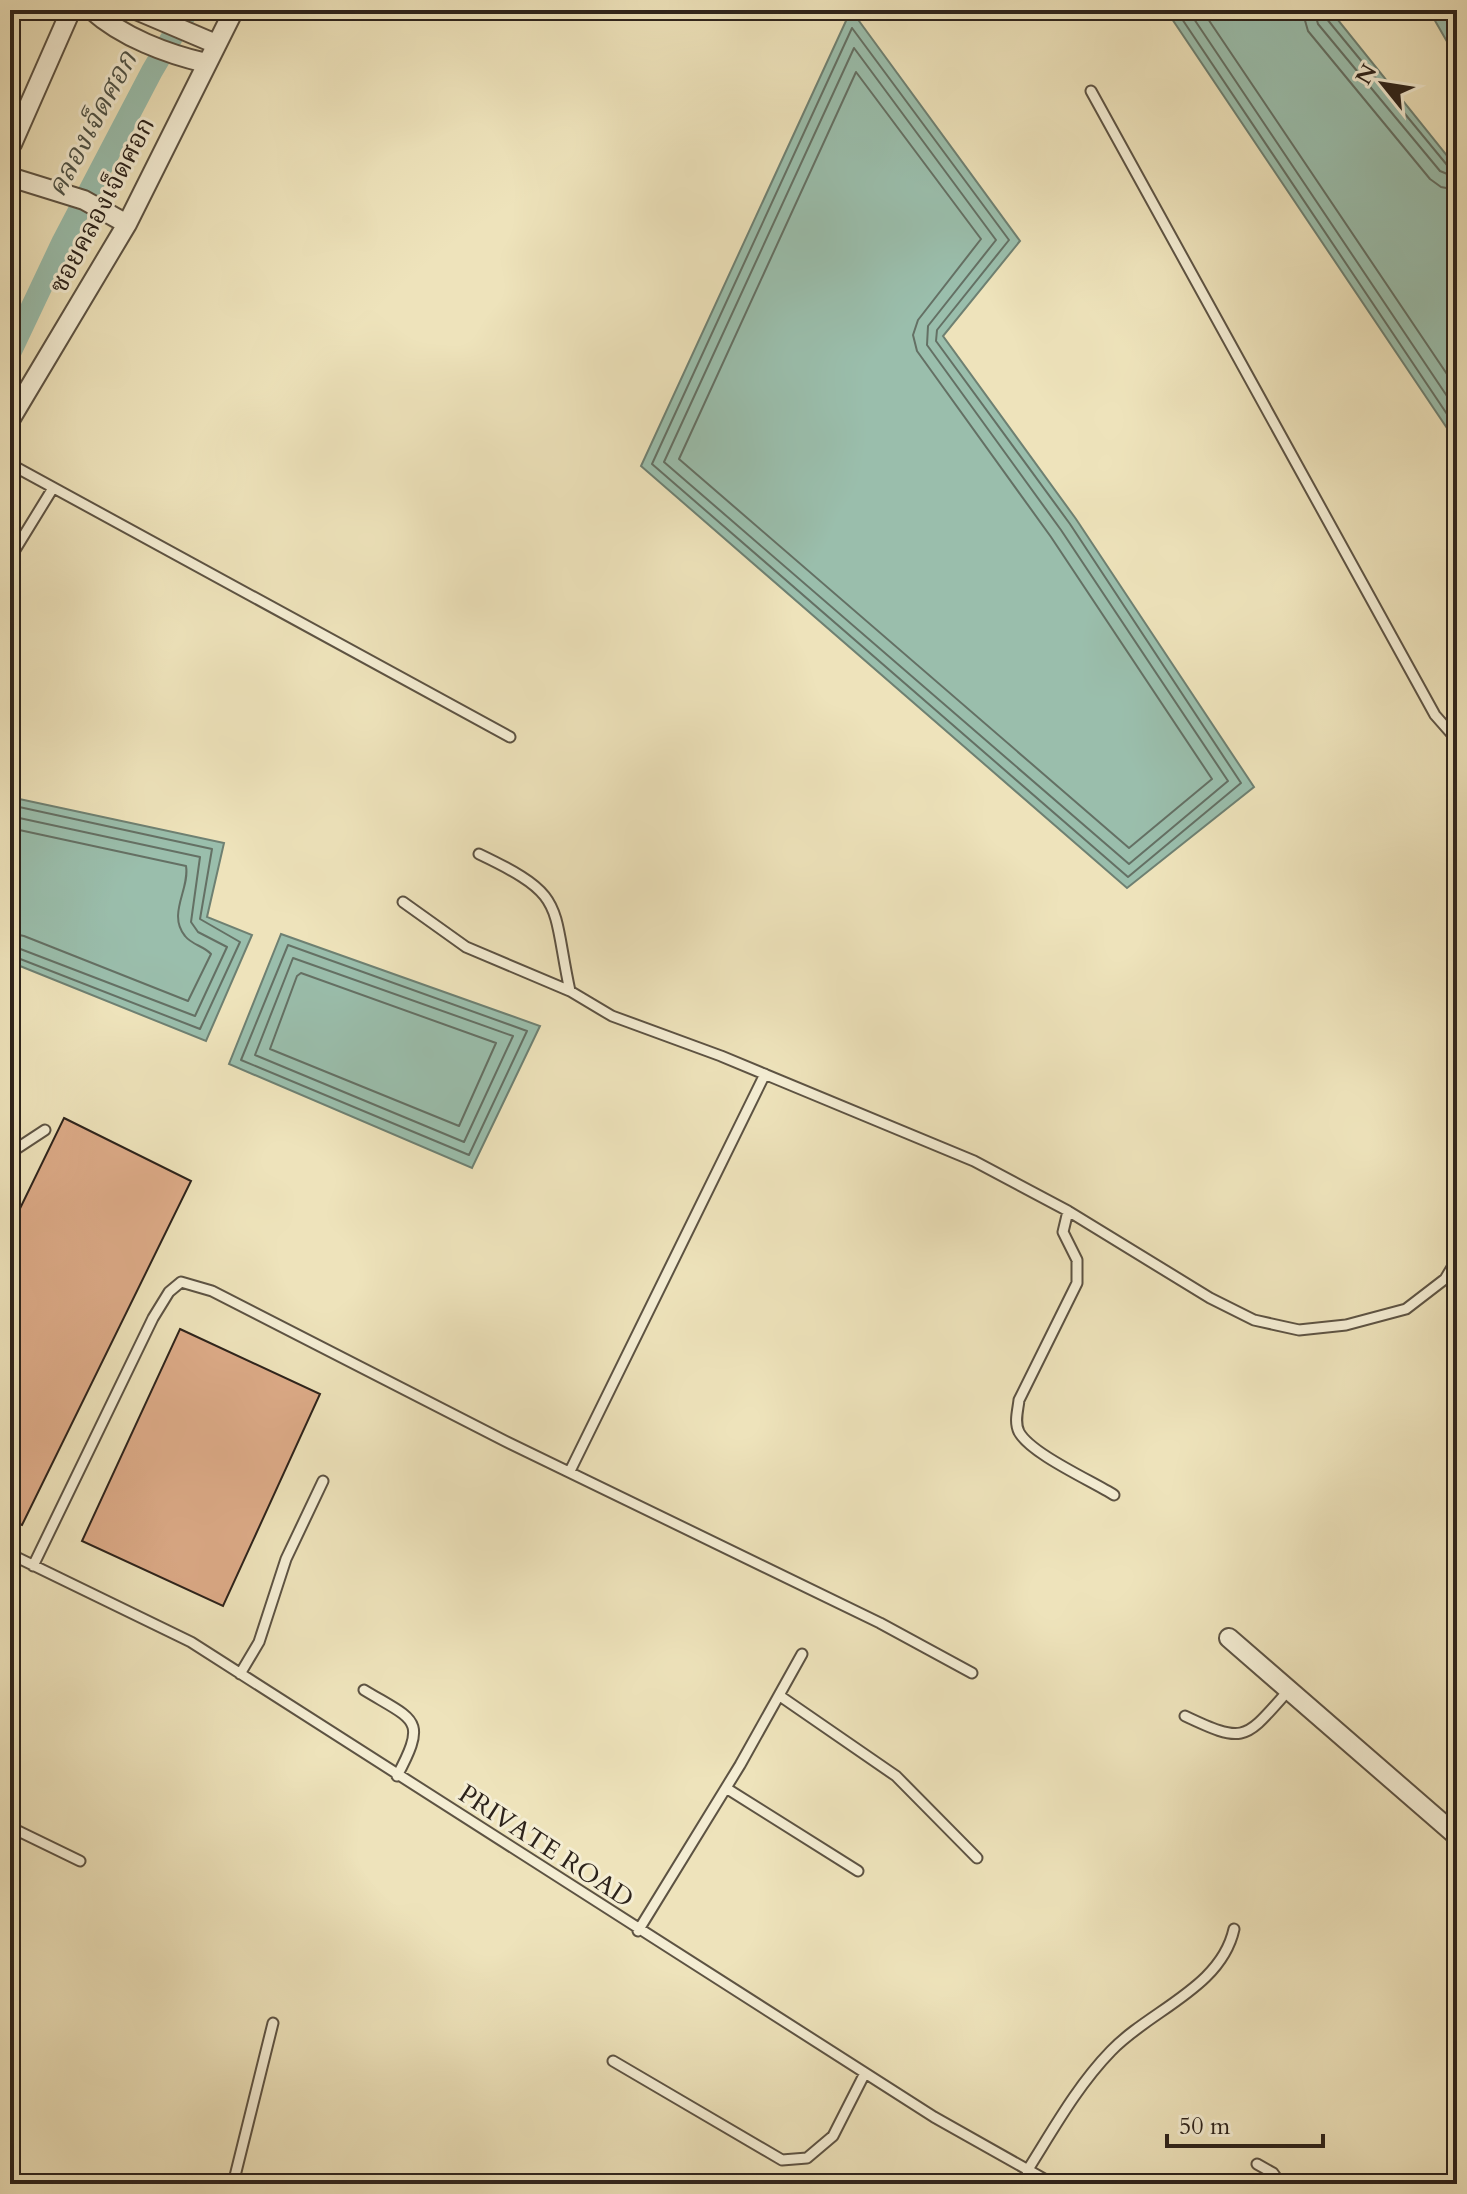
<svg xmlns="http://www.w3.org/2000/svg" width="1467" height="2194" font-family="Cardo,'Noto Serif Thai',serif">
	<style>
		.water { fill: #9abeac; stroke: #6e8072; stroke-width: 2 }
		.lines { fill: none; stroke-linecap: round; stroke-linejoin: round }
		.shore { stroke: #647064; stroke-width: 2 }
		.canal { stroke: #9abeac; stroke-width: 22 }
		.building { fill: #ddab88; stroke: #2d231b; stroke-width: 2 }
		.service-casing { stroke: #5d5343; stroke-width: 13 }
		.minor-casing { stroke: #5d5343; stroke-width: 22 }
		.service { stroke: #f4edd3; stroke-width: 9 }
		.minor { stroke: #f4edd3; stroke-width: 18 }
		.labels { text-anchor: middle; dominant-baseline: central; stroke-width: 6; stroke-linejoin: round; paint-order: stroke }
		.street-label { font-size: 26px; fill: #2d231b; stroke: #f4edd3 }
		.water-label { font-size: 28px; font-style: italic; fill: #4e5246; stroke: #f4edd3 }
	</style>
	<rect width="100%" height="100%" fill="#eee3bb"/>
	<filter id="stains"><feTurbulence type="fractalNoise" baseFrequency=".0025" numOctaves="4"/><feColorMatrix values="0 0 0 0 .2 0 0 0 0 .09 0 0 0 0 .02 0 0 0 .5 -.17"/></filter>
	<radialGradient id="worn" r=".72"><stop offset=".6" stop-color="#630" stop-opacity="0"/><stop offset="1" stop-color="#630" stop-opacity=".3"/></radialGradient>
	<!-- water -->
	<path class="water" d="M 851,10 L 1020,241 L 943,336 L 1076,519 L 1254,787 L 1127,888 L 641,466 Z
		M 1166,10 L 1330,10 L 1457,168 L 1457,443 Z
		M 1431,10 L 1457,10 L 1457,59 L 1430,12 Z
		M 10,797 L 224,843 L 207,917 L 252,935 L 206,1041 L 10,962 Z
		M 281,934 L 540,1026 L 472,1168 L 229,1064 Z"/>
	<g class="lines">
		<!-- shore -->
		<path class="shore" d="M 1176,10 L 1457,429
			M 1188,10 L 1457,411
			M 1202,10 L 1457,389
			M 1302,10 L 1308,31 L 1430,179 L 1441,187 L 1457,190
			M 1314,10 L 1318,24 L 1440,171 L 1457,178
			M 1324,10 L 1326,18 L 1447,165 L 1457,168
			M 852,28 L 1009,240 L 937,330 L 936,341 L 1070,524 L 1241,783 L 1128,877 L 652,464 Z
			M 854,48 L 996,240 L 928,326 L 927,345 L 1061,530 L 1228,781 L 1129,864 L 664,462 Z
			M 856,72 L 981,239 L 918,320 L 913,335 L 917,351 L 1051,537 L 1212,779 L 1129,848 L 679,459 Z
			M 10,805 L 212,849 L 200,919 L 240,942 L 200,1029 L 10,955
			M 10,816 L 200,857 L 191,922 L 198,932 L 227,947 L 195,1016 L 10,945
			M 10,828 L 186,866 C 190,889 167,914 185,936 C 192,945 204,946 211,954 L 188,1001 L 24,936 L 10,933
			M 288,945 L 527,1031 L 469,1155 L 241,1060 Z
			M 293,958 L 513,1036 L 464,1142 L 255,1055 Z
			M 301,973 L 496,1043 L 459,1126 L 270,1049 L 297,976 Z"/>
		<!-- canal -->
		<path class="canal" d="M 10,353 L 63,241 L 152,71 L 188,10"/>
	</g>
	<!-- building -->
	<path class="building" d="M 64,1118 L 191,1181 L 22,1525 L 10,1520 L 10,1229 Z
		M 180,1329 L 320,1394 L 223,1606 L 82,1541 Z"/>
	<g class="lines">
		<!-- service casing -->
		<g class="service-casing">
			<path id="service" d="M 1091,91 L 1435,715 L 1457,740
				M 10,464 L 510,737
				M 10,558 L 53,488
				M 479,854 C 567,896 551,902 570,991
				M 403,902 L 466,947 L 570,991 L 612,1016 L 721,1056 L 974,1161 L 1068,1211 L 1210,1298 L 1254,1320 L 1299,1330 L 1346,1325 L 1406,1309 L 1445,1279 L 1457,1259
				M 10,1153 L 45,1130
				M 1068,1211 L 1063,1232 L 1077,1260 L 1077,1283 L 1019,1400 C 1018,1410 1014,1422 1019,1432 C 1031,1454 1092,1481 1114,1495
				M 570,1471 L 765,1074
				M 10,1554 L 191,1642 L 934,2117 L 1053,2184
				M 33,1566 L 153,1318 L 169,1292 L 181,1282 L 212,1291 L 505,1441 L 880,1623 L 972,1673
				M 240,1674 L 259,1642 L 286,1559 L 323,1481
				M 364,1690 C 415,1721 428,1718 397,1776
				M 780,1696 L 896,1776 L 977,1858
				M 1185,1716 C 1246,1745 1245,1739 1288,1691
				M 726,1788 L 858,1871
				M 10,1827 L 80,1861
				M 638,1931 L 740,1765 L 802,1654
				M 613,2061 L 782,2160 L 807,2158 L 833,2136 L 865,2073
				M 1257,2164 L 1273,2173 L 1281,2184
				M 1027,2171 C 1053,2130 1077,2086 1111,2051 C 1150,2010 1221,1988 1234,1929
				M 233,2184 L 273,2023"/>
		</g>
		<!-- minor casing -->
		<g class="minor-casing">
			<path id="minor" d="M 92,10 C 122,37 167,54 206,63
				M 136,10 L 216,44
				M 12,144 L 71,10
				M 10,177 L 84,200 L 127,224
				M 10,420 L 127,224 L 234,10
				M 1229,1638 L 1457,1836"/>
		</g>
		<!-- service -->
		<use href="#service" class="service"/>
		<!-- minor -->
		<use href="#minor" class="minor"/>
	</g>
	<g class="labels">
		<!-- street labels -->
		<g class="street-label">
			<text transform="translate(102 205) rotate(-62)">ซอยคลองเจ็ดศอก</text>
			<text transform="translate(546 1846) rotate(33)">PRIVATE ROAD</text>
		</g>
		<!-- water labels -->
		<g class="water-label">
			<text transform="translate(92 124) rotate(-62)">คลองเจ็ดศอก</text>
		</g>
	</g>
	<!-- margin -->
	<rect width="1467" height="2194" fill="none" stroke="#eee3bb" stroke-width="40"/>
	<rect x="12" y="12" width="1443" height="2170" fill="none" stroke="#2d231b" stroke-width="4"/>
	<rect x="20" y="20" width="1427" height="2154" fill="none" stroke="#2d231b" stroke-width="2"/>
	<!-- north arrow -->
	<g transform="translate(1383 84) rotate(300)" stroke="#f4edd3" stroke-width="6" paint-order="stroke">
	<path d="M0-6L14 30L0 20L-14 30Z" fill="#2d231b"/>
	<text y="-12" font-size="22" font-weight="bold" text-anchor="middle" fill="#2d231b">N</text>
	</g>
	<!-- scale -->
	<path d="M1167 2134v12h156v-12" fill="none" stroke="#2d231b" stroke-width="4"/>
	<text x="1179" y="2134" font-size="24" fill="#2d231b" stroke="#f4edd3" stroke-width="6" paint-order="stroke">50 m</text>
	<rect width="100%" height="100%" filter="url(#stains)"/>
	<rect width="100%" height="100%" fill="url(#worn)"/>
</svg>
